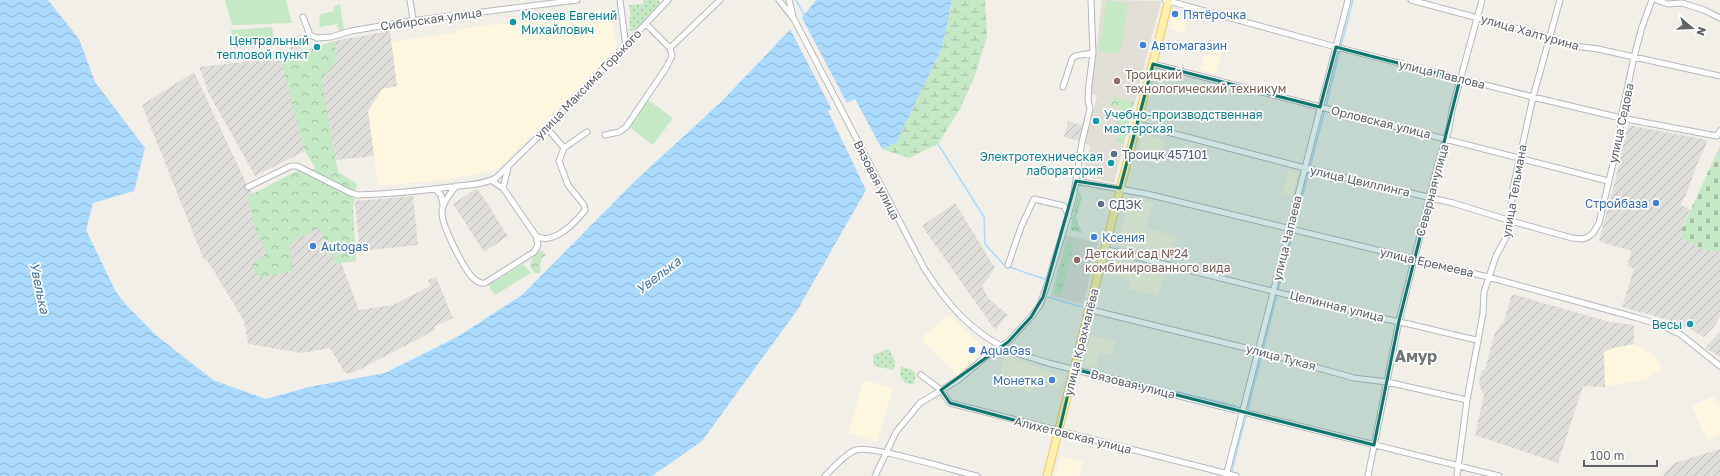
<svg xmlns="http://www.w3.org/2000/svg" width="1720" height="476" font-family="'Golos Text',sans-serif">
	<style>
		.commercial { fill: #fef7e0 }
		.industrial { fill: url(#industrial-furrows) }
		.education { fill: #e1ded6 }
		.grass { fill: url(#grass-dots) }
		.forest { fill: url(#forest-crowns) }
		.wetland { fill: url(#wetland-marsh) }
		.cemetery { fill: url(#cemetery-stones) }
		.park { fill: url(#park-tufts) }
		.garden { fill: #c5e8c5 }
		.water { fill: url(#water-waves) }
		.pier { fill: #f1efe8 }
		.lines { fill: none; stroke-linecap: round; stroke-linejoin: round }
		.stream { stroke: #aadaff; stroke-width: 1.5 }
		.minor-casing { stroke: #b5b8bc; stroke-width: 7 }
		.major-casing { stroke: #f2c960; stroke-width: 9 }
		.minor { stroke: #fff; stroke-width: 5 }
		.major { stroke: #fff2af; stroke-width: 7 }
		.marked { fill: #0f766e; fill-opacity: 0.2; stroke: #0f766e; stroke-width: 3; stroke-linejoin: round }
		.shop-dot { fill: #3f7fe0; stroke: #fff; stroke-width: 1.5 }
		.culture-dot { fill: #0f9aa8; stroke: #fff; stroke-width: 1.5 }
		.education-dot { fill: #8d6e63; stroke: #fff; stroke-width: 1.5 }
		.service-dot { fill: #5c6f8a; stroke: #fff; stroke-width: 1.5 }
		.labels { text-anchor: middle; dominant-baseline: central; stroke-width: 3.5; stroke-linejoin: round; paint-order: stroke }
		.shop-label { font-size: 12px; fill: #366cbe; stroke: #fff; text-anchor: start }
		.culture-label { font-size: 12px; fill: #0d838f; stroke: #fff; text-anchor: end }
		.street-label { font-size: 12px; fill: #5f6368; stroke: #fff }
		.education-label { font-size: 12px; fill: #785e54; stroke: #fff; text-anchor: start }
		.service-label { font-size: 12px; fill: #4e5e75; stroke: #fff; text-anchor: start }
		.water-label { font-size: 13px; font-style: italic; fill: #4174aa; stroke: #fff }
		.district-label { font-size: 16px; font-weight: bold; fill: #70757a; stroke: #fff }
	</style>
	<defs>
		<pattern id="industrial-furrows" width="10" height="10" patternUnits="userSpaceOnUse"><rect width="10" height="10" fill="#e0deda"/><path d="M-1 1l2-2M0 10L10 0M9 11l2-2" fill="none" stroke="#b9b8b5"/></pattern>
		<pattern id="grass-dots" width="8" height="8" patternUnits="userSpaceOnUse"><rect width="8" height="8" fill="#c5e8c5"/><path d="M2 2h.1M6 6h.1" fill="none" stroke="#a3c0a4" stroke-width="1.8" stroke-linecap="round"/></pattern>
		<pattern id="forest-crowns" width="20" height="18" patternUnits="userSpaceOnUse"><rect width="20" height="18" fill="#c5e8c5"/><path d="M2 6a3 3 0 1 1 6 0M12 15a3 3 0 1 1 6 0" fill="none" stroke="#a3c0a4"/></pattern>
		<pattern id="wetland-marsh" width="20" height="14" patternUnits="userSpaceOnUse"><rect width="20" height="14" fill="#c5e8c5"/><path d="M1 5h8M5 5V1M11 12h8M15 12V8" fill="none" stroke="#a3c0a4"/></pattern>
		<pattern id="cemetery-stones" width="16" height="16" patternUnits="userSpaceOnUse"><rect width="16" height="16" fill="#c5e8c5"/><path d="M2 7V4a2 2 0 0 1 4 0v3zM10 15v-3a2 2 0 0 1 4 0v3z" fill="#a3c0a4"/></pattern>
		<pattern id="park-tufts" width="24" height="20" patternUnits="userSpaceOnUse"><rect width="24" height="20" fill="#c5e8c5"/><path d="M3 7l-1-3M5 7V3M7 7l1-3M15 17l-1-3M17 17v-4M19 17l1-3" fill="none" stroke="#a3c0a4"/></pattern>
		<pattern id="water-waves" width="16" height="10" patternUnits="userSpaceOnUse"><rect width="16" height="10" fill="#aadaff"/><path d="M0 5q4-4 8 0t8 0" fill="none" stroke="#8eb4d2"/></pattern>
	</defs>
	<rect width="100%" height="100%" fill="#f1efe8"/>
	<!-- commercial -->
	<path class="commercial" d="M 611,8 L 616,49 L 498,170 L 442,180 L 378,186 L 368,111 L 382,89 L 397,86 L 390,42 L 453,33 L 461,29 Z
		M 1174,12 L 1188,16 L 1184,33 L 1169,28 Z
		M 1207,45 L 1223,50 L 1216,74 L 1200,70 Z
		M 1143,134 L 1165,140 L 1159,164 L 1136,158 Z
		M 1288,171 L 1298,173 L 1292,195 L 1282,193 Z
		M 1129,197 L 1153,203 L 1146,230 L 1147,228 L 1177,237 L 1171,259 L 1117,245 Z
		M 1112,259 L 1164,272 L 1158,296 L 1128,289 L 1130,279 L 1108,274 Z
		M 949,314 L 985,349 L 958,376 L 921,339 Z
		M 1091,335 L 1115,341 L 1111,355 L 1100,353 L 1096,368 L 1083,365 Z
		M 1634,344 L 1654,355 L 1662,369 L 1646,379 L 1605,387 L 1604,352 L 1611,348 Z
		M 1006,356 L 1063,376 L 1058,388 L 1035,382 L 1032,392 L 1005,385 L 1008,378 L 1000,370 Z
		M 864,380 L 893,388 L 877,442 L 848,433 Z
		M 1713,396 L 1720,411 L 1720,435 L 1707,440 L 1692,406 Z
		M 1060,456 L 1083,462 L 1079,476 L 1055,476 Z"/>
	<!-- industrial -->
	<path class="industrial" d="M 390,31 L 397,86 L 382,89 L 368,111 L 374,156 L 336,160 L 322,80 L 338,58 L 334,41 Z
		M 305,34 L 306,37 L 301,46 L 301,49 L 291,52 L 289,37 Z
		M 280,58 L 305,151 L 255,176 L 209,94 L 199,67 Z
		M 194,72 L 248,187 L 254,195 L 298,175 L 336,249 L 359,310 L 393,305 L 430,286 L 428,280 L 436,277 L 453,318 L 435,326 L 435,330 L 353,373 L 345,373 L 330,348 L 302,353 L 248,344 L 244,321 L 209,263 L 203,258 L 142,105 Z
		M 1068,121 L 1084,126 L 1080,141 L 1064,137 Z
		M 1628,125 L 1708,140 L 1697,165 L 1685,197 L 1680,205 L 1690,209 L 1681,231 L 1702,249 L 1720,252 L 1720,316 L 1716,324 L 1704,337 L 1680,323 L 1622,307 L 1634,269 L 1627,266 L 1632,251 L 1601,242 L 1599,240 L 1613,189 Z
		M 477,188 L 508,236 L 484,252 L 453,204 Z
		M 413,196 L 418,245 L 360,251 L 355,201 Z
		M 955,203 L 995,268 L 982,286 L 988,298 L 1008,315 L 995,330 L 922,226 Z
		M 1512,294 L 1610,322 L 1634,325 L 1634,344 L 1612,348 L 1604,352 L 1605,387 L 1583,386 L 1558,463 L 1475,435 L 1484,395 L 1481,390 L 1479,382 L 1482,370 L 1485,370 L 1495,332 L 1504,321 Z
		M 1720,331 L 1720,357 L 1705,348 Z
		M 1720,449 L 1720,476 L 1662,476 L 1674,463 Z"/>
	<!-- education -->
	<path class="education" d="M 1102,0 L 1161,1 L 1114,183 L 1082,175 L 1090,146 L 1085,144 L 1097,96 L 1091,94 Z
		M 1066,235 L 1098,243 L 1083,304 L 1051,296 Z"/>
	<!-- grass -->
	<path class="grass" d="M 643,0 L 659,0 L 660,5 L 636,32 L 630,31 L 629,17 L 631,17 L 629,5 L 643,4 Z
		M 889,349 L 895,361 L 894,370 L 874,366 L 873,355 Z
		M 901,366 L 912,370 L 916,374 L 914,384 L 905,383 L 900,376 Z"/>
	<!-- forest -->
	<path class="forest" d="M 334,41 L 338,58 L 322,80 L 338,172 L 357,184 L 353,207 L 356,261 L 336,264 L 319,228 L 289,244 L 294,271 L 259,278 L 252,264 L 267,254 L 256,231 L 247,197 L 300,169 L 316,169 L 305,151 L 280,58 Z
		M 1113,97 L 1134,102 L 1123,144 L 1117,142 L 1119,133 L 1114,132 L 1121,108 L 1110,105 Z
		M 1079,190 L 1082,197 L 1076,218 L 1082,233 L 1070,230 Z
		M 541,250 L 546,255 L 541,259 L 540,273 L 534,273 L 530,265 L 535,252 Z"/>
	<!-- wetland -->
	<path class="wetland" d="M 952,0 L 985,0 L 987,36 L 975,75 L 961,107 L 938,144 L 909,158 L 882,149 L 896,143 L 942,48 Z"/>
	<!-- cemetery -->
	<path class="cemetery" d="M 1720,146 L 1720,252 L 1702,249 L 1682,238 L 1681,231 Z"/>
	<!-- park -->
	<path class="park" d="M 1067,241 L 1074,243 L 1061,295 L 1054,293 Z"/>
	<!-- garden -->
	<path class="garden" d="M 225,0 L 286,0 L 292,23 L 232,25 Z
		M 1107,0 L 1128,4 L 1120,54 L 1099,51 Z
		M 340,4 L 344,30 L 339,31 L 337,24 L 320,27 L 319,19 L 321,14 L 334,11 L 334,6 Z
		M 272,27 L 275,41 L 234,48 L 231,30 Z
		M 648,100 L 673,118 L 653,145 L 629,127 Z
		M 523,264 L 531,273 L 495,295 L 488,285 Z"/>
	<!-- water -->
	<path class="water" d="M 0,0 L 48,0 L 79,39 L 95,82 L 145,148 L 134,191 L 93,203 L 86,230 L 116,292 L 127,306 L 157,336 L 213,380 L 266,399 L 309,387 L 385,373 L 457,337 L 522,295 L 634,182 L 722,101 L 804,15 L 816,0 L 952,0 L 942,48 L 896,143 L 882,149 L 855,99 L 828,111 L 866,190 L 798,309 L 702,441 L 652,476 L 0,476 Z"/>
	<!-- pier -->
	<path class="pier" d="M 801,16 L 847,103 L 832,110 L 789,27 Z"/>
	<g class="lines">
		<!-- stream -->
		<path class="stream" d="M 796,0 L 805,16
			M 1341,46 L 1353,0
			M 1326,106 L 1340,50
			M 938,144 L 984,217 L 985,244 L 1004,265 L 1044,279
			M 1294,228 L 1325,110
			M 1278,290 L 1293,232
			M 1097,292 L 1103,272
			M 1048,297 L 1082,307
			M 1086,337 L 1094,303
			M 1263,350 L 1277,294
			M 1104,374 L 1236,406
			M 1101,380 L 1233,412
			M 1231,474 L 1262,354"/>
		<!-- minor casing -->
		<g class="minor-casing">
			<path id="minor" d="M 410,0 L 413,20
				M 620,0 L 626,46
				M 779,0 L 794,19 L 924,268 C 946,303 973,335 1012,351 C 1024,356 1036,359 1048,363 L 1499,476
				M 789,0 L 793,16
				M 1165,0 L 1336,47 L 1533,97 L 1621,118 L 1717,136 L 1720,131
				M 1411,0 L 1549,37 L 1575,46 L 1598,49 L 1720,76
				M 1656,0 L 1668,4 L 1682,3 L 1704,10 L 1720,18
				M 303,17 L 310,35 L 317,38 L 331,37 L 351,31 L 410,21 L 577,0
				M 646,24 L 670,48
				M 1153,64 L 1608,181
				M 1063,87 L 1072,59 L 1075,56 L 1093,53
				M 1137,124 L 1305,168 L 1453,203 L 1511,221 L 1572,238 L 1583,239 L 1588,237 L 1593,233 L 1599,223 L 1620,134 L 1621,118 L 1634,57 L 1642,27 L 1652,0
				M 547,128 L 564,148
				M 605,135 L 619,132 L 626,127 L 666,68 L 672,56 L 670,48 L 720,0
				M 508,168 L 503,188 L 536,236
				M 492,181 L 503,188
				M 1076,181 L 1147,194 L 1488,277 L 1634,317 L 1660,325 L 1680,334 L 1720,366
				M 456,186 C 450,194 442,203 442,213 C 442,226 463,267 472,277 C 476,281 480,284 485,283 L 534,252 L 538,245 L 536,236 C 553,246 575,223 585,210 L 584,205 L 568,185 L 559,161 L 564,148 L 587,132
				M 248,187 L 291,166 L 297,166 L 351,193 L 358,195 C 389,194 420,191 451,187 C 466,185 482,185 496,178 L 547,128 L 668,0
				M 435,189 L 441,195 L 443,205
				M 1104,249 L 1380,318 C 1413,324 1444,333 1477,340
				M 1008,265 L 1021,227 L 1034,199 L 1064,206 L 1069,216
				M 1095,311 L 1258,351 L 1354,378 L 1387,382 L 1467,400
				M 921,375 L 941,390 L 950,403 L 1236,476
				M 825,476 C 832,469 847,452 856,450 C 872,445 955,471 977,476
				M 875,476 L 896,432 L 920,403 L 958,380 L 994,350 L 1008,342 L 1031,317 L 1040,305 L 1049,279 L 1073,199 L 1082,142 L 1090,109 L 1088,100 L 1089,84 L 1093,53 L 1091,0
				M 1226,476 L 1348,0
				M 1368,476 L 1399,321 L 1415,256 L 1437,167 L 1449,129 L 1452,110 L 1482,0
				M 1457,476 L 1467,400 L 1483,313 L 1484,292 L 1496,256 L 1509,232 L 1513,188 L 1533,97 L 1560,0"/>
		</g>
		<!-- major casing -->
		<g class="major-casing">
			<path id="major" d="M 1047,476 L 1089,310 L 1169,0"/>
		</g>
		<!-- minor -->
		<use href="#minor" class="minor"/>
		<!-- major -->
		<use href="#major" class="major"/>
	</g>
	<!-- marked area -->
	<path class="marked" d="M 1336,47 L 1460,79 L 1399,321 L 1374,445 L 1074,369 L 1059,432 L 950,403 L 941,390 L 1008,342 L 1031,317 L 1043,297 L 1076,181 L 1120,188 L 1153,64 L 1320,107 Z"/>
	<!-- markers -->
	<g class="shop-dot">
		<circle cx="1175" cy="14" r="4"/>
		<circle cx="1143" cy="45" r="4"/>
		<circle cx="1656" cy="203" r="4"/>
		<circle cx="1094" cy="237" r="4"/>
		<circle cx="313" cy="246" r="4"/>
		<circle cx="972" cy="350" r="4"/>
		<circle cx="1052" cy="380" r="4"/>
	</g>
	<g class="culture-dot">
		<circle cx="513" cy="22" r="4"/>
		<circle cx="317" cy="47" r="4"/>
		<circle cx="1096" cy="121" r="4"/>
		<circle cx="1111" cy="163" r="4"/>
		<circle cx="1690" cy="324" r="4"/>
	</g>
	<g class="education-dot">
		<circle cx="1117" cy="81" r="4"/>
		<circle cx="1077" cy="260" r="4"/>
	</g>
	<g class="service-dot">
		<circle cx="1114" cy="154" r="4"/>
		<circle cx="1101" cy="204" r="4"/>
	</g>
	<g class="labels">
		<!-- shop labels -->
		<g class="shop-label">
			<text x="1183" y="14">Пятёрочка</text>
			<text x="1151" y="45">Автомагазин</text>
			<text x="1648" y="203" text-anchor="end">Стройбаза</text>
			<text x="1102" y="237">Ксения</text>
			<text x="321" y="246">Autogas</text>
			<text x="980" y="350">AquaGas</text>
			<text x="1044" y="380" text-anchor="end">Монетка</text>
		</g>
		<!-- culture labels -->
		<g class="culture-label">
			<text x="521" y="15" text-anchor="start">Мокеев Евгений<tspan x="521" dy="14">Михайлович</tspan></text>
			<text x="309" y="40">Центральный<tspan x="309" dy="14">тепловой пункт</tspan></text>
			<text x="1104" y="114" text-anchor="start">Учебно-производственная<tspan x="1104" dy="14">мастерская</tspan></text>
			<text x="1103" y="156">Электротехническая<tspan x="1103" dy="14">лаборатория</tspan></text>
			<text x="1682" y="324">Весы</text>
		</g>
		<!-- street labels -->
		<g class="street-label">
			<text transform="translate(431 19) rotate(-8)">Сибирская улица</text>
			<text transform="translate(1530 32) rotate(16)">улица Халтурина</text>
			<text transform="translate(1442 74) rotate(14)">улица Павлова</text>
			<text transform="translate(588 84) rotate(-46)">улица Максима Горького</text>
			<text transform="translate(1381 122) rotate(14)">Орловская улица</text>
			<text transform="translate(1621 123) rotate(-78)">улица Седова</text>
			<text transform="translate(877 180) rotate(63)">Вязовая улица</text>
			<text transform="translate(1360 181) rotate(13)">улица Цвиллинга</text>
			<text transform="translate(1432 190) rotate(-75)">Северная улица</text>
			<text transform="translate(1514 191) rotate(-80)">улица Тельмана</text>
			<text transform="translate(1287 238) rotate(-76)">улица Чапаева</text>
			<text transform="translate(1427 262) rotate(13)">улица Еремеева</text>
			<text transform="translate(1337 306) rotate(14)">Целинная улица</text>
			<text transform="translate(1081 342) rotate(-76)">улица Крахмалёва</text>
			<text transform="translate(1281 357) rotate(15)">улица Тукая</text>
			<text transform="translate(1133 384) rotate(14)">Вязовая улица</text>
			<text transform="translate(1073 435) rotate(14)">Алихетовская улица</text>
		</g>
		<!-- education labels -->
		<g class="education-label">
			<text x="1125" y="74">Троицкий<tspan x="1125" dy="14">технологический техникум</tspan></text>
			<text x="1085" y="253">Детский сад №24<tspan x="1085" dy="14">комбинированного вида</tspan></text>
		</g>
		<!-- service labels -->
		<g class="service-label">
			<text x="1122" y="154">Троицк 457101</text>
			<text x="1109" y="204">СДЭК</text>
		</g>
		<!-- water labels -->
		<g class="water-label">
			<text transform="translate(658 275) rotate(-37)">Увелька</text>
			<text transform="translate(40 288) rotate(78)">Увелька</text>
		</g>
		<!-- district labels -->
		<g class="district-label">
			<text x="1416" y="356">Амур</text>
		</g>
	</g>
	<!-- north arrow -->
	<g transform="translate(1692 28) rotate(109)" stroke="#ffffff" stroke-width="3" paint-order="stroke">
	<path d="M0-3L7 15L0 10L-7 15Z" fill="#5f6368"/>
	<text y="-6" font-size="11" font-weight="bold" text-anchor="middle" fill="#5f6368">N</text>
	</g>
	<!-- scale -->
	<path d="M1584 460v6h73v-6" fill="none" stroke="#5f6368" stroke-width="2"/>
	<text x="1590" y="460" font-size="12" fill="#5f6368" stroke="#ffffff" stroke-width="3" paint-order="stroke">100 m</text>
</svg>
